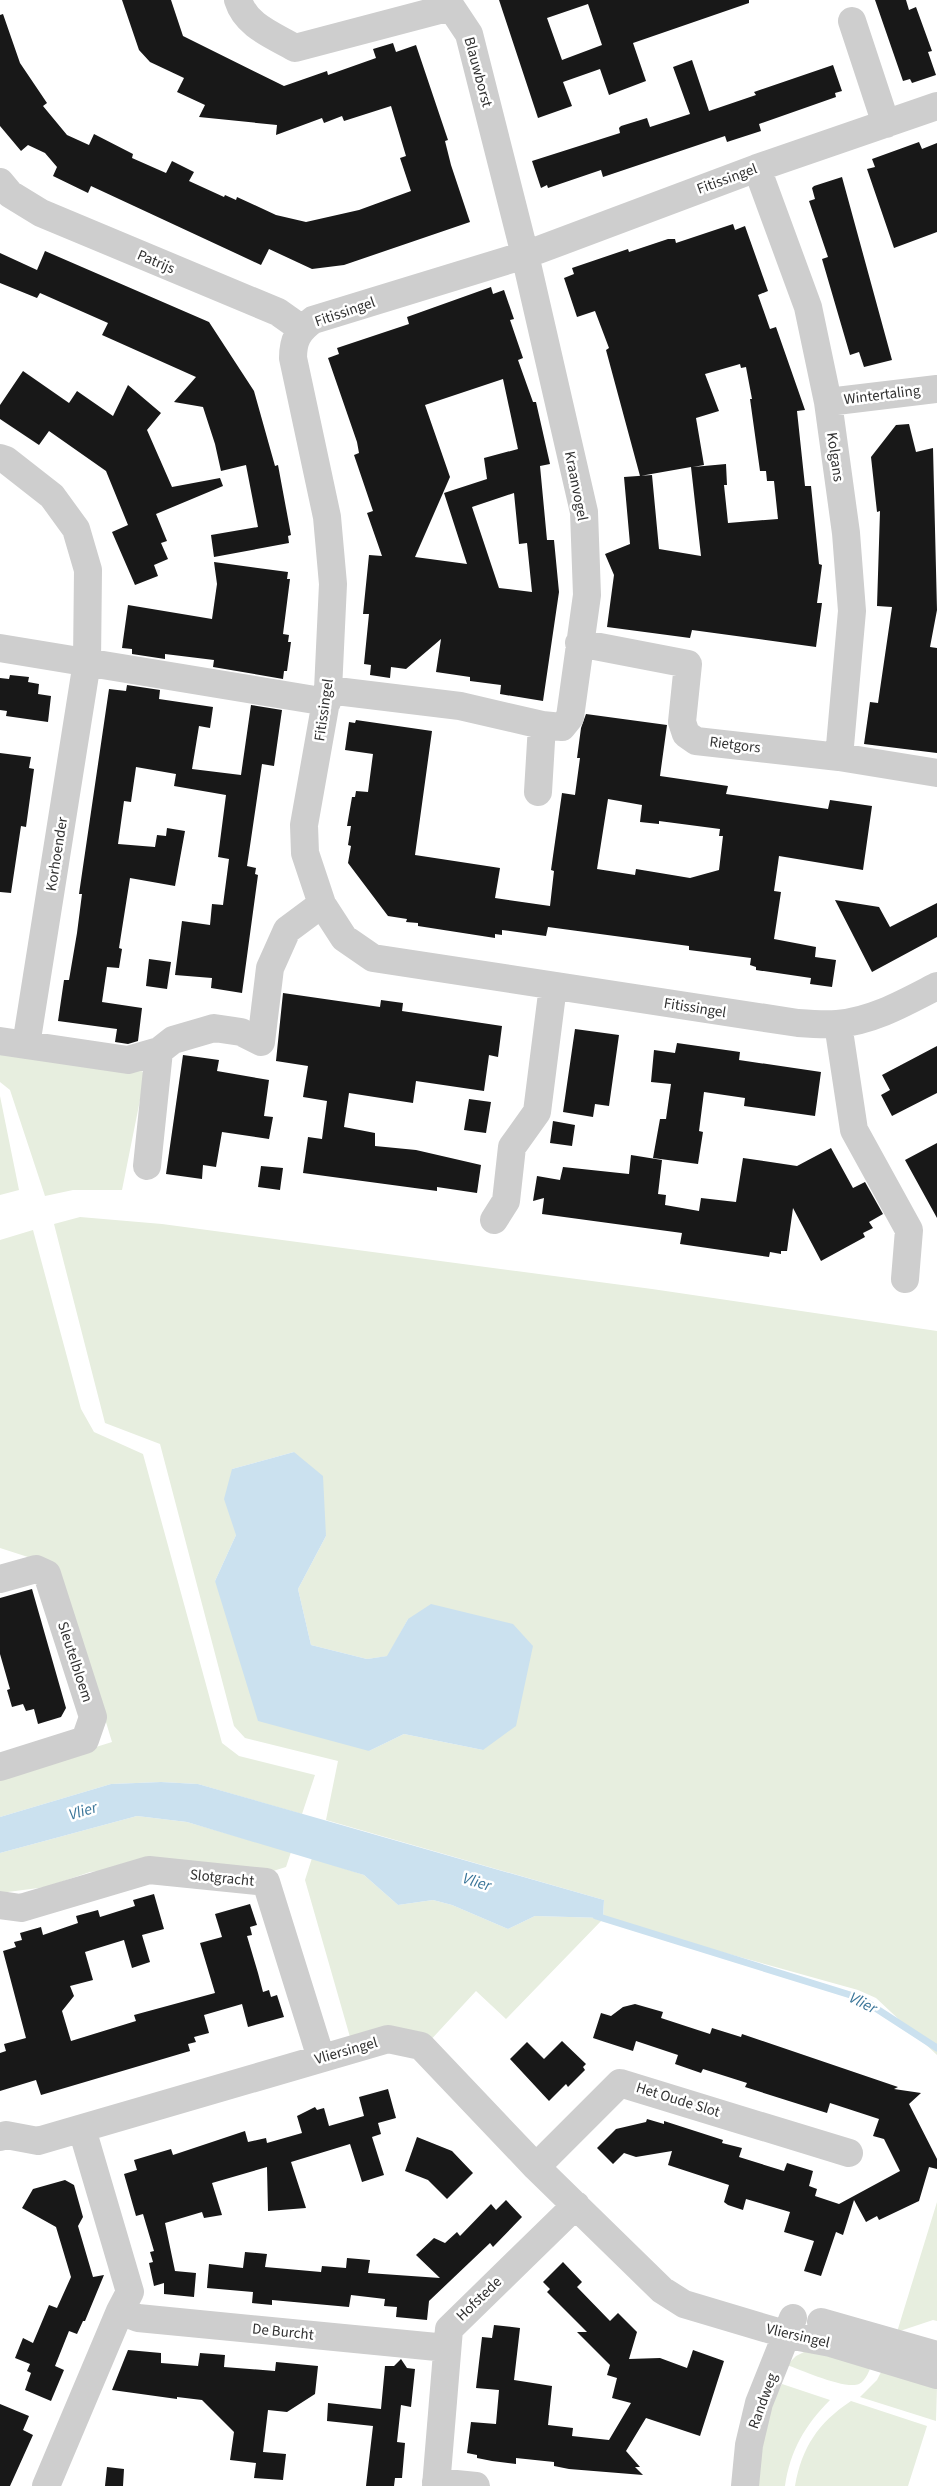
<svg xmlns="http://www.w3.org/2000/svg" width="937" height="2486" font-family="'Source Sans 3',sans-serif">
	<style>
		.green { fill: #e7eedf; fill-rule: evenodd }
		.water { fill: #cbe1ef }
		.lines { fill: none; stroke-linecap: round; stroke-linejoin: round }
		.stream { stroke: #cbe1ef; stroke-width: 7 }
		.building { fill: #181818; fill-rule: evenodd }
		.minor { stroke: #cecece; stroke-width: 28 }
		.labels { text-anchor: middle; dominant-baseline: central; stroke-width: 5; stroke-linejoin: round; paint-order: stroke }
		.street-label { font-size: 15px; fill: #313131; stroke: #fff }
		.water-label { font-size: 16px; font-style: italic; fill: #3a7599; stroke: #fff }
	</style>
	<rect width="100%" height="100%" fill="#fff"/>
	<!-- green -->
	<path class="green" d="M 0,1052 L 138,1067 L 145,1075 L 122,1190 L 73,1190 L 45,1196 L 10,1090 L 0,1082 Z
		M 0,1096 L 19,1190 L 0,1195 Z
		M 80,1217 L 162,1224 L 652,1289 L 937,1331 L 937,2055 L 876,1998 L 858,1990 L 603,1919 L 506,2019 L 476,1991 L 427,2044 L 350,2037 L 305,1880 L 312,1858 L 364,1875 L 398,1905 L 433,1900 L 452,1905 L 508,1929 L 535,1916 L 603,1918 L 604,1900 L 326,1820 L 338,1761 L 245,1738 L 234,1726 L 160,1444 L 105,1423 L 54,1224 ZM 294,1452 L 326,1536 L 298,1589 L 311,1645 L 367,1659 L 388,1656 L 408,1619 L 483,1750 L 404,1734 L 369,1751 L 215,1581 L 236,1535 L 232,1469 Z
		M 33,1230 L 81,1409 L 94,1432 L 143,1454 L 222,1743 L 239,1756 L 315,1775 L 302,1814 L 198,1784 L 161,1782 L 111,1784 L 0,1817 L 0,1777 L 112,1742 L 59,1567 L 0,1548 L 0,1240 Z
		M 137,1816 L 187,1822 L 291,1852 L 286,1867 L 273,1871 L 138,1867 L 90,1872 L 46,1887 L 0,1893 L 0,1853 Z
		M 937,2202 L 937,2321 L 933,2320 L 897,2332 Z
		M 810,2349 L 873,2361 C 870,2369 866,2381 859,2384 C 846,2390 801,2370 787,2365 L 796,2356 Z
		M 885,2364 L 937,2387 L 936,2421 L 860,2397 L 877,2380 Z
		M 782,2384 L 830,2400 C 805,2425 790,2451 785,2486 L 754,2486 L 762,2422 Z
		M 851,2401 L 927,2426 L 908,2486 L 795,2486 C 802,2447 818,2423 851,2401 Z"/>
	<!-- water -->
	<path class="water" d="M 294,1452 L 323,1476 L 326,1536 L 298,1589 L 311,1645 L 367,1659 L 387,1656 L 408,1619 L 431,1604 L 513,1624 L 533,1646 L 516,1726 L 483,1750 L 404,1734 L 369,1751 L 258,1721 L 215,1581 L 236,1535 L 224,1499 L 232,1469 Z
		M 161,1782 L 198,1784 L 604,1900 L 603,1918 L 535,1916 L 508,1929 L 452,1905 L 433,1900 L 398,1905 L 364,1875 L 187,1822 L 137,1816 L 0,1853 L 0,1817 L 111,1784 Z"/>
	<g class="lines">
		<!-- stream -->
		<path class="stream" d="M 596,1916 L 860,1998 L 937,2048"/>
	</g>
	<!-- building -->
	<path class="building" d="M 122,0 L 171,0 L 183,36 L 284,86 L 327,71 L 328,75 L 376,58 L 373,49 L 393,43 L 396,52 L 416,45 L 448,140 L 445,141 L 451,165 L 470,222 L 344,265 L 312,269 L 269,249 L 261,265 L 91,186 L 88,193 L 53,176 L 57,167 L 45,153 L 28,145 L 21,151 L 0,126 L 0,15 L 3,14 L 20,63 L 47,103 L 43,106 L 67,135 L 89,145 L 94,134 L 133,154 L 132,158 L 166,173 L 172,161 L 194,172 L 189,181 L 224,197 L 225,195 L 236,200 L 237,197 L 276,215 L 306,222 L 359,210 L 411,191 L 400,158 L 406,156 L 391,106 L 344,121 L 342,116 L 324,123 L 322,118 L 276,135 L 277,125 L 199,117 L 205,105 L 177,92 L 184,78 L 150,62 L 139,50 Z
		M 499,0 L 749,0 L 749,3 L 633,43 L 646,81 L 609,95 L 600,69 L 563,82 L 572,106 L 538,118 ZM 588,4 L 602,45 L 562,60 L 547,18 Z
		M 875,0 L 906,0 L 909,10 L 916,7 L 932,51 L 928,52 L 936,75 L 912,83 L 910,79 L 903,81 Z
		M 692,60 L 709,111 L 756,95 L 754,92 L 833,65 L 842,91 L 835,93 L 836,97 L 759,124 L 761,131 L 727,142 L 725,136 L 603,177 L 601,170 L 548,188 L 547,185 L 541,188 L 532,161 L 620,133 L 619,128 L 621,126 L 647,118 L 650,127 L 690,114 L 673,67 Z
		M 919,142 L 922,149 L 937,143 L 937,232 L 894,248 L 867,169 L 875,167 L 872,159 Z
		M 842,177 L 892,360 L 864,367 L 859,352 L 850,355 L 822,259 L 828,257 L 809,201 L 815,199 L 812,188 L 814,186 Z
		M 733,224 L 735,230 L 745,226 L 768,291 L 758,295 L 770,329 L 776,327 L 805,410 L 797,411 L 805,486 L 811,486 L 819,564 L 822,565 L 817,603 L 822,603 L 816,647 L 692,630 L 690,638 L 607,627 L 614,575 L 605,554 L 630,544 L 624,477 L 652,475 L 659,549 L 701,556 L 691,467 L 640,476 L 606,350 L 609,348 L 595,311 L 577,317 L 564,278 L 574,274 L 572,268 L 628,249 L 629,252 L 668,239 L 675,239 L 676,243 ZM 740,364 L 741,368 L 746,367 L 752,399 L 750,399 L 760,471 L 766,471 L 767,481 L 774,481 L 778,519 L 728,523 L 724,485 L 727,485 L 726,464 L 693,467 L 704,465 L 696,418 L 719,411 L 705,374 Z
		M 45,251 L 209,322 L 254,391 L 275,466 L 278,465 L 291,535 L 288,536 L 289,543 L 214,557 L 211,535 L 258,527 L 246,465 L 221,471 L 215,444 L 203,407 L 174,402 L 196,377 L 102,335 L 108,323 L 40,293 L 37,298 L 0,283 L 0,253 L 37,270 Z
		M 491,287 L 493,294 L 504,290 L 514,319 L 510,320 L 523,358 L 518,360 L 533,402 L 536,402 L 550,464 L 540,466 L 547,540 L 554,540 L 559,592 L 543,701 L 500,694 L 501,685 L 470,681 L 470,677 L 436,672 L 441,639 L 406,669 L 391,667 L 390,678 L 370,675 L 371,665 L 364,664 L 369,614 L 363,614 L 369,555 L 382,556 L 367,513 L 373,511 L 354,455 L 359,453 L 357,442 L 328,358 L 339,354 L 337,348 L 409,324 L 407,317 ZM 503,379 L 518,449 L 484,458 L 487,479 L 444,493 L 467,564 L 415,557 L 450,477 L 425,405 ZM 514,493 L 519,544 L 527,543 L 532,592 L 499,588 L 472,507 Z
		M 23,371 L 69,403 L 77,391 L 113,416 L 128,385 L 161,413 L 147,430 L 172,487 L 220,478 L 223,486 L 156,514 L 167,541 L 161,543 L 168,559 L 154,565 L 158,576 L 135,585 L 112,532 L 128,525 L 106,471 L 49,431 L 39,445 L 0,419 L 0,405 Z
		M 909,424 L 916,452 L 933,448 L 937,610 L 930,647 L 937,648 L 937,753 L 864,744 L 870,702 L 878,703 L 892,607 L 877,606 L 880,511 L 877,512 L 871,457 L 896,425 Z
		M 214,562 L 288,572 L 287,579 L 290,579 L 283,634 L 289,635 L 288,642 L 291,642 L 287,671 L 284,671 L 283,679 L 213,667 L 214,660 L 165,654 L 165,659 L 132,654 L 132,649 L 122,648 L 128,605 L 212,619 L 217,584 Z
		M 10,675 L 29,677 L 28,682 L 39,684 L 38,694 L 51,696 L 48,722 L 6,716 L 7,711 L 0,710 L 0,678 L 9,679 Z
		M 127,685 L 160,690 L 159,699 L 213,707 L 210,728 L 199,726 L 192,769 L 241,775 L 251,705 L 282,710 L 274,766 L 262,764 L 250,846 L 247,866 L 256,868 L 255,874 L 258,875 L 242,993 L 211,988 L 212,978 L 175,975 L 182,921 L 210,925 L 212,904 L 223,905 L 229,859 L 218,857 L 226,795 L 174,786 L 176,774 L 136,767 L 131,802 L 124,801 L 118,844 L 155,847 L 157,835 L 166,836 L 167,828 L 185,831 L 175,886 L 130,878 L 119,948 L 122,949 L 119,968 L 107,967 L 102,1002 L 142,1008 L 138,1041 L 128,1044 L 115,1042 L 117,1029 L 58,1021 L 64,980 L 69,980 L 77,933 L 82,894 L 79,894 L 109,689 L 126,691 Z
		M 586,714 L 667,725 L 660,776 L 728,786 L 726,794 L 747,797 L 828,809 L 830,800 L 872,806 L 863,870 L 779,856 L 774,891 L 781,892 L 774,939 L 816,947 L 815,957 L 836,960 L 832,987 L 810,984 L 811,978 L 756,970 L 756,967 L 750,965 L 751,958 L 689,950 L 689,946 L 548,927 L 546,936 L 502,930 L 502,935 L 495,934 L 495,938 L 418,926 L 418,923 L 406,922 L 407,919 L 388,916 L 348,863 L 351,846 L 348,845 L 351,826 L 347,826 L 352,797 L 355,797 L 356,791 L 368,792 L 373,754 L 345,750 L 349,722 L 355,723 L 356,720 L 432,731 L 415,855 L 500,868 L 495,898 L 550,906 L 554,871 L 551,870 L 562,793 L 575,795 L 580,758 L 577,758 L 581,728 ZM 608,799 L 642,805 L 640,822 L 659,824 L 659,821 L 720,829 L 719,836 L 723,836 L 719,870 L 690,878 L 636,869 L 635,875 L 597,869 Z
		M 0,753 L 31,757 L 29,768 L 34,769 L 26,827 L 21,826 L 11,893 L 0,892 Z
		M 835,900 L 879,907 L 890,927 L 937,903 L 937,937 L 872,972 Z
		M 149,959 L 171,962 L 167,989 L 146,986 Z
		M 283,993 L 380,1007 L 381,1000 L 403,1003 L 402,1011 L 502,1026 L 498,1057 L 489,1055 L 484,1091 L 416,1081 L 413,1103 L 349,1093 L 344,1127 L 375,1133 L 375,1146 L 416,1150 L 481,1165 L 477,1193 L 437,1187 L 437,1191 L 303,1173 L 308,1137 L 322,1139 L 327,1101 L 303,1097 L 308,1066 L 276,1061 Z
		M 575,1029 L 619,1035 L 609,1106 L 595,1104 L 593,1117 L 563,1112 Z
		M 677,1043 L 740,1052 L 739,1060 L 821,1072 L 815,1116 L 744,1106 L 745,1098 L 704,1092 L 699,1131 L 703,1132 L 698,1164 L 653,1158 L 660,1119 L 666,1119 L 671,1084 L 651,1082 L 654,1050 L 675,1053 Z
		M 937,1046 L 937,1093 L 892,1116 L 881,1095 L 890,1090 L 882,1075 Z
		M 183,1055 L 219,1060 L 217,1071 L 269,1080 L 264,1116 L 273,1117 L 269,1139 L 222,1132 L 216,1167 L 203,1165 L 202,1179 L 166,1174 Z
		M 469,1099 L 491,1102 L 486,1133 L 464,1130 Z
		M 553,1121 L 575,1125 L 572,1146 L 550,1143 Z
		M 937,1143 L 937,1218 L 905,1160 Z
		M 831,1148 L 853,1188 L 865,1182 L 883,1214 L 869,1222 L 873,1228 L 863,1233 L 865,1237 L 821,1261 L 793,1208 L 787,1251 L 781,1251 L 781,1254 L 770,1252 L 769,1257 L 680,1244 L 682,1233 L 542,1214 L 544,1198 L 533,1201 L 537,1176 L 560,1180 L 563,1167 L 629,1174 L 631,1155 L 662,1160 L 658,1194 L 666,1195 L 665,1205 L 699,1211 L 701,1198 L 736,1202 L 743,1158 L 797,1166 Z
		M 261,1166 L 283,1168 L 280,1190 L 258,1187 Z
		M 32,1589 L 66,1708 L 61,1717 L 38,1724 L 34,1709 L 26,1711 L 23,1704 L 12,1707 L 7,1690 L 10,1689 L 0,1654 L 0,1598 Z
		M 154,1894 L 164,1929 L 142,1935 L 150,1962 L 132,1968 L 124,1940 L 85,1952 L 93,1980 L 70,1986 L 74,1996 L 62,2011 L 71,2041 L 136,2021 L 134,2015 L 215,1993 L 200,1943 L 222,1937 L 215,1914 L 250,1904 L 257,1925 L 250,1927 L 252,1935 L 247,1936 L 258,1973 L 263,1992 L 269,1990 L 271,1997 L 277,1995 L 284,2017 L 248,2027 L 242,2004 L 204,2015 L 209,2033 L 194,2037 L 196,2042 L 188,2044 L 190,2051 L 41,2095 L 36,2080 L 0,2091 L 0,2053 L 6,2051 L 4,2044 L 26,2038 L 3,1951 L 16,1947 L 14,1942 L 22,1940 L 20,1933 L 41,1927 L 43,1935 L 78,1923 L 76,1916 L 98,1910 L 100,1917 L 135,1906 L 133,1900 Z
		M 635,2004 L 663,2012 L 661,2018 L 710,2034 L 712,2028 L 741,2037 L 742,2034 L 898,2087 L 894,2089 L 921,2093 L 909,2104 L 937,2159 L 937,2169 L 929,2167 L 919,2201 L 879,2220 L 877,2216 L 866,2222 L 854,2200 L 843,2235 L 836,2232 L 821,2276 L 804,2271 L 814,2241 L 784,2232 L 790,2212 L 746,2199 L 743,2210 L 728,2205 L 724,2202 L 729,2185 L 668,2165 L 672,2151 L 636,2157 L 624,2153 L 613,2164 L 597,2148 L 616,2129 L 646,2122 L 647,2119 L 664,2124 L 664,2121 L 723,2140 L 722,2143 L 742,2148 L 739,2157 L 784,2171 L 787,2163 L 813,2171 L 809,2186 L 817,2189 L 815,2196 L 839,2204 L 900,2171 L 884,2139 L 873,2136 L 879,2119 L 830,2103 L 827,2113 L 745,2087 L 747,2083 L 703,2069 L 701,2073 L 675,2064 L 678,2055 L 636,2041 L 633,2051 L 593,2038 L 601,2013 L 611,2016 L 623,2007 Z
		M 562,2041 L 586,2064 L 583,2067 L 585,2070 L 568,2087 L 566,2084 L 549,2101 L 510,2059 L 527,2042 L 544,2059 Z
		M 388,2089 L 396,2118 L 378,2123 L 381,2134 L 372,2137 L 384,2175 L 362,2182 L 350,2144 L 291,2162 L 306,2208 L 268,2211 L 267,2167 L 212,2183 L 222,2215 L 204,2218 L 202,2212 L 165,2223 L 175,2271 L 196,2273 L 194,2297 L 164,2294 L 164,2283 L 154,2286 L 149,2263 L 153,2262 L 150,2252 L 154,2251 L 143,2214 L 136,2216 L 124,2174 L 137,2170 L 134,2160 L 171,2149 L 173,2155 L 245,2131 L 248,2142 L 266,2138 L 267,2143 L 302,2133 L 297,2116 L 315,2107 L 317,2110 L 324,2108 L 329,2126 L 364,2116 L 359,2097 Z
		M 417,2137 L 452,2151 L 473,2173 L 447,2199 L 428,2180 L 405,2171 Z
		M 65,2180 L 74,2185 L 83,2217 L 78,2226 L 93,2277 L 104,2275 L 85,2321 L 83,2321 L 77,2334 L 69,2331 L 55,2366 L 64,2370 L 51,2401 L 25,2390 L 31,2373 L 27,2371 L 30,2364 L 15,2358 L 23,2338 L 33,2343 L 49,2305 L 57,2308 L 71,2277 L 56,2227 L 22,2208 L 33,2189 Z
		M 506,2200 L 522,2217 L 493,2247 L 490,2243 L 429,2301 L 427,2320 L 396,2317 L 397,2307 L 384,2306 L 385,2299 L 351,2295 L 349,2307 L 272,2300 L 272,2305 L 252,2303 L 253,2292 L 207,2288 L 209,2264 L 243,2268 L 245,2252 L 267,2254 L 265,2267 L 321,2272 L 322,2266 L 346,2268 L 347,2258 L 370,2260 L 368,2273 L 440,2278 L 416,2255 L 434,2238 L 445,2243 L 457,2232 L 460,2236 L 491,2204 L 496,2210 Z
		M 563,2262 L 582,2282 L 577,2287 L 610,2321 L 618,2313 L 637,2332 L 629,2359 L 660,2358 L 687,2368 L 693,2350 L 724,2361 L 700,2436 L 646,2418 L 626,2451 L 640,2467 L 635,2467 L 643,2475 L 569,2469 L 554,2466 L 554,2462 L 516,2458 L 516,2464 L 492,2461 L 477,2458 L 477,2455 L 467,2453 L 471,2422 L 496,2424 L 499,2390 L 476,2388 L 482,2337 L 492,2338 L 494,2325 L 520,2328 L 514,2380 L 552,2386 L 548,2425 L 573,2428 L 572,2436 L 609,2440 L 631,2403 L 612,2398 L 617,2378 L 607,2375 L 610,2365 L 577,2332 L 587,2332 L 547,2292 L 550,2289 L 543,2282 Z
		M 128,2350 L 161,2353 L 161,2363 L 198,2366 L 200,2353 L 225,2355 L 224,2367 L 275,2371 L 276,2362 L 318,2366 L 315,2394 L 287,2412 L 268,2410 L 263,2452 L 286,2454 L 283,2480 L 254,2478 L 256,2463 L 230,2460 L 234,2432 L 202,2400 L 177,2397 L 177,2399 L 112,2390 Z
		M 401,2359 L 407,2368 L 415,2369 L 411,2407 L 401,2405 L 397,2442 L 405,2443 L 402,2478 L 395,2478 L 394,2486 L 366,2486 L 373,2426 L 327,2421 L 328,2403 L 381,2409 L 385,2366 L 394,2366 Z
		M 0,2404 L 29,2416 L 23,2430 L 33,2435 L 10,2486 L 0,2486 Z
		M 107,2467 L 124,2469 L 123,2486 L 105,2486 Z"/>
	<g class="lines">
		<!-- minor -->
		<path class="minor" d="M 238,0 C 246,26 273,35 295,48 L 451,7 L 469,34 L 525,255 L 584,512 L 587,595 L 570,717 L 562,727 L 542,725 L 460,706 L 328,690
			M 852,21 L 886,124
			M 937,106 L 757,168 L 525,255 L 313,320 C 298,331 293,340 293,358 L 327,517 L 333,584 L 328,690 L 304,825 L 305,853 L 322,904 L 344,938 L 373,958 L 798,1023 C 811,1024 824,1025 837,1024 C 873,1021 906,1002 937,986
			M 757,168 L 808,307 L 828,402 L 846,533 L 852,611 L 839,757
			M 0,182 L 10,194 L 41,213 L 278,312 L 302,329
			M 828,402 L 937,389
			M 0,458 L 6,460 L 52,496 L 76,529 L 88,570 L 87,662 L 26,1045
			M 579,643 L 688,664 L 682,722 L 686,734 L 696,741 L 839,757 L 937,773
			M 0,648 L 327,702
			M 538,792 L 542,725
			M 838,1024 L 854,1130 L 909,1230 L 905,1279
			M 0,1041 L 128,1060 L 159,1051 L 173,1040 L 214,1028 L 241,1032 L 261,1042 L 270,968 L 287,930 L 322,904
			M 147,1166 L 159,1051
			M 494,1220 L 506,1201 L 512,1147 L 537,1112 L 553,986
			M 0,1579 L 36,1569 L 47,1574 L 93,1717 L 85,1740 L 0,1767
			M 0,1905 L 21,1908 L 149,1870 L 266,1882 L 321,2058
			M 0,2137 L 6,2135 L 38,2141 L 388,2039 L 421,2046 L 536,2167 L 662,2290 L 684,2304 L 788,2335 L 831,2343 L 937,2375
			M 536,2167 L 620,2083 L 849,2153
			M 120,2311 L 138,2318 L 447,2348
			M 821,2322 L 937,2355
			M 436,2482 L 476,2486
			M 46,2486 L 120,2311 L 130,2292 L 82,2129
			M 436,2486 L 449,2329 L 576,2205
			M 745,2486 L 749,2445 L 759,2403 L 793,2318"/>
	</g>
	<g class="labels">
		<!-- street labels -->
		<g class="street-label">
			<text transform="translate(478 72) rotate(75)">Blauwborst</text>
			<text transform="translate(727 179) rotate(-20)">Fitissingel</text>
			<text transform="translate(156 262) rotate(23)">Patrijs</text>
			<text transform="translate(345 312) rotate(-19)">Fitissingel</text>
			<text transform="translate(882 395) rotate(-7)">Wintertaling</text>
			<text transform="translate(835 457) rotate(82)">Kolgans</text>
			<text transform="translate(576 486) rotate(79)">Kraanvogel</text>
			<text transform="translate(324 710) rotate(-82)">Fitissingel</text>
			<text transform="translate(735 745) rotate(7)">Rietgors</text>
			<text transform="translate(57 854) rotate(-81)">Korhoender</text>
			<text transform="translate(695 1008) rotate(9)">Fitissingel</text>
			<text transform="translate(75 1662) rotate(72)">Sleutelbloem</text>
			<text transform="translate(222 1878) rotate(6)">Slotgracht</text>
			<text transform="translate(346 2051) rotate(-16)">Vliersingel</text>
			<text transform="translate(678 2100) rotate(17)">Het Oude Slot</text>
			<text transform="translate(479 2299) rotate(-44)">Hofstede</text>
			<text transform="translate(283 2332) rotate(6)">De Burcht</text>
			<text transform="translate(798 2336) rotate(13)">Vliersingel</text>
			<text transform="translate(763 2401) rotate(-70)">Randweg</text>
		</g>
		<!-- water labels -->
		<g class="water-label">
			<text transform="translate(83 1811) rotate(-17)">Vlier</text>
			<text transform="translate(477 1882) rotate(17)">Vlier</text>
			<text transform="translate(863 2003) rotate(27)">Vlier</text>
		</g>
	</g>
</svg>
